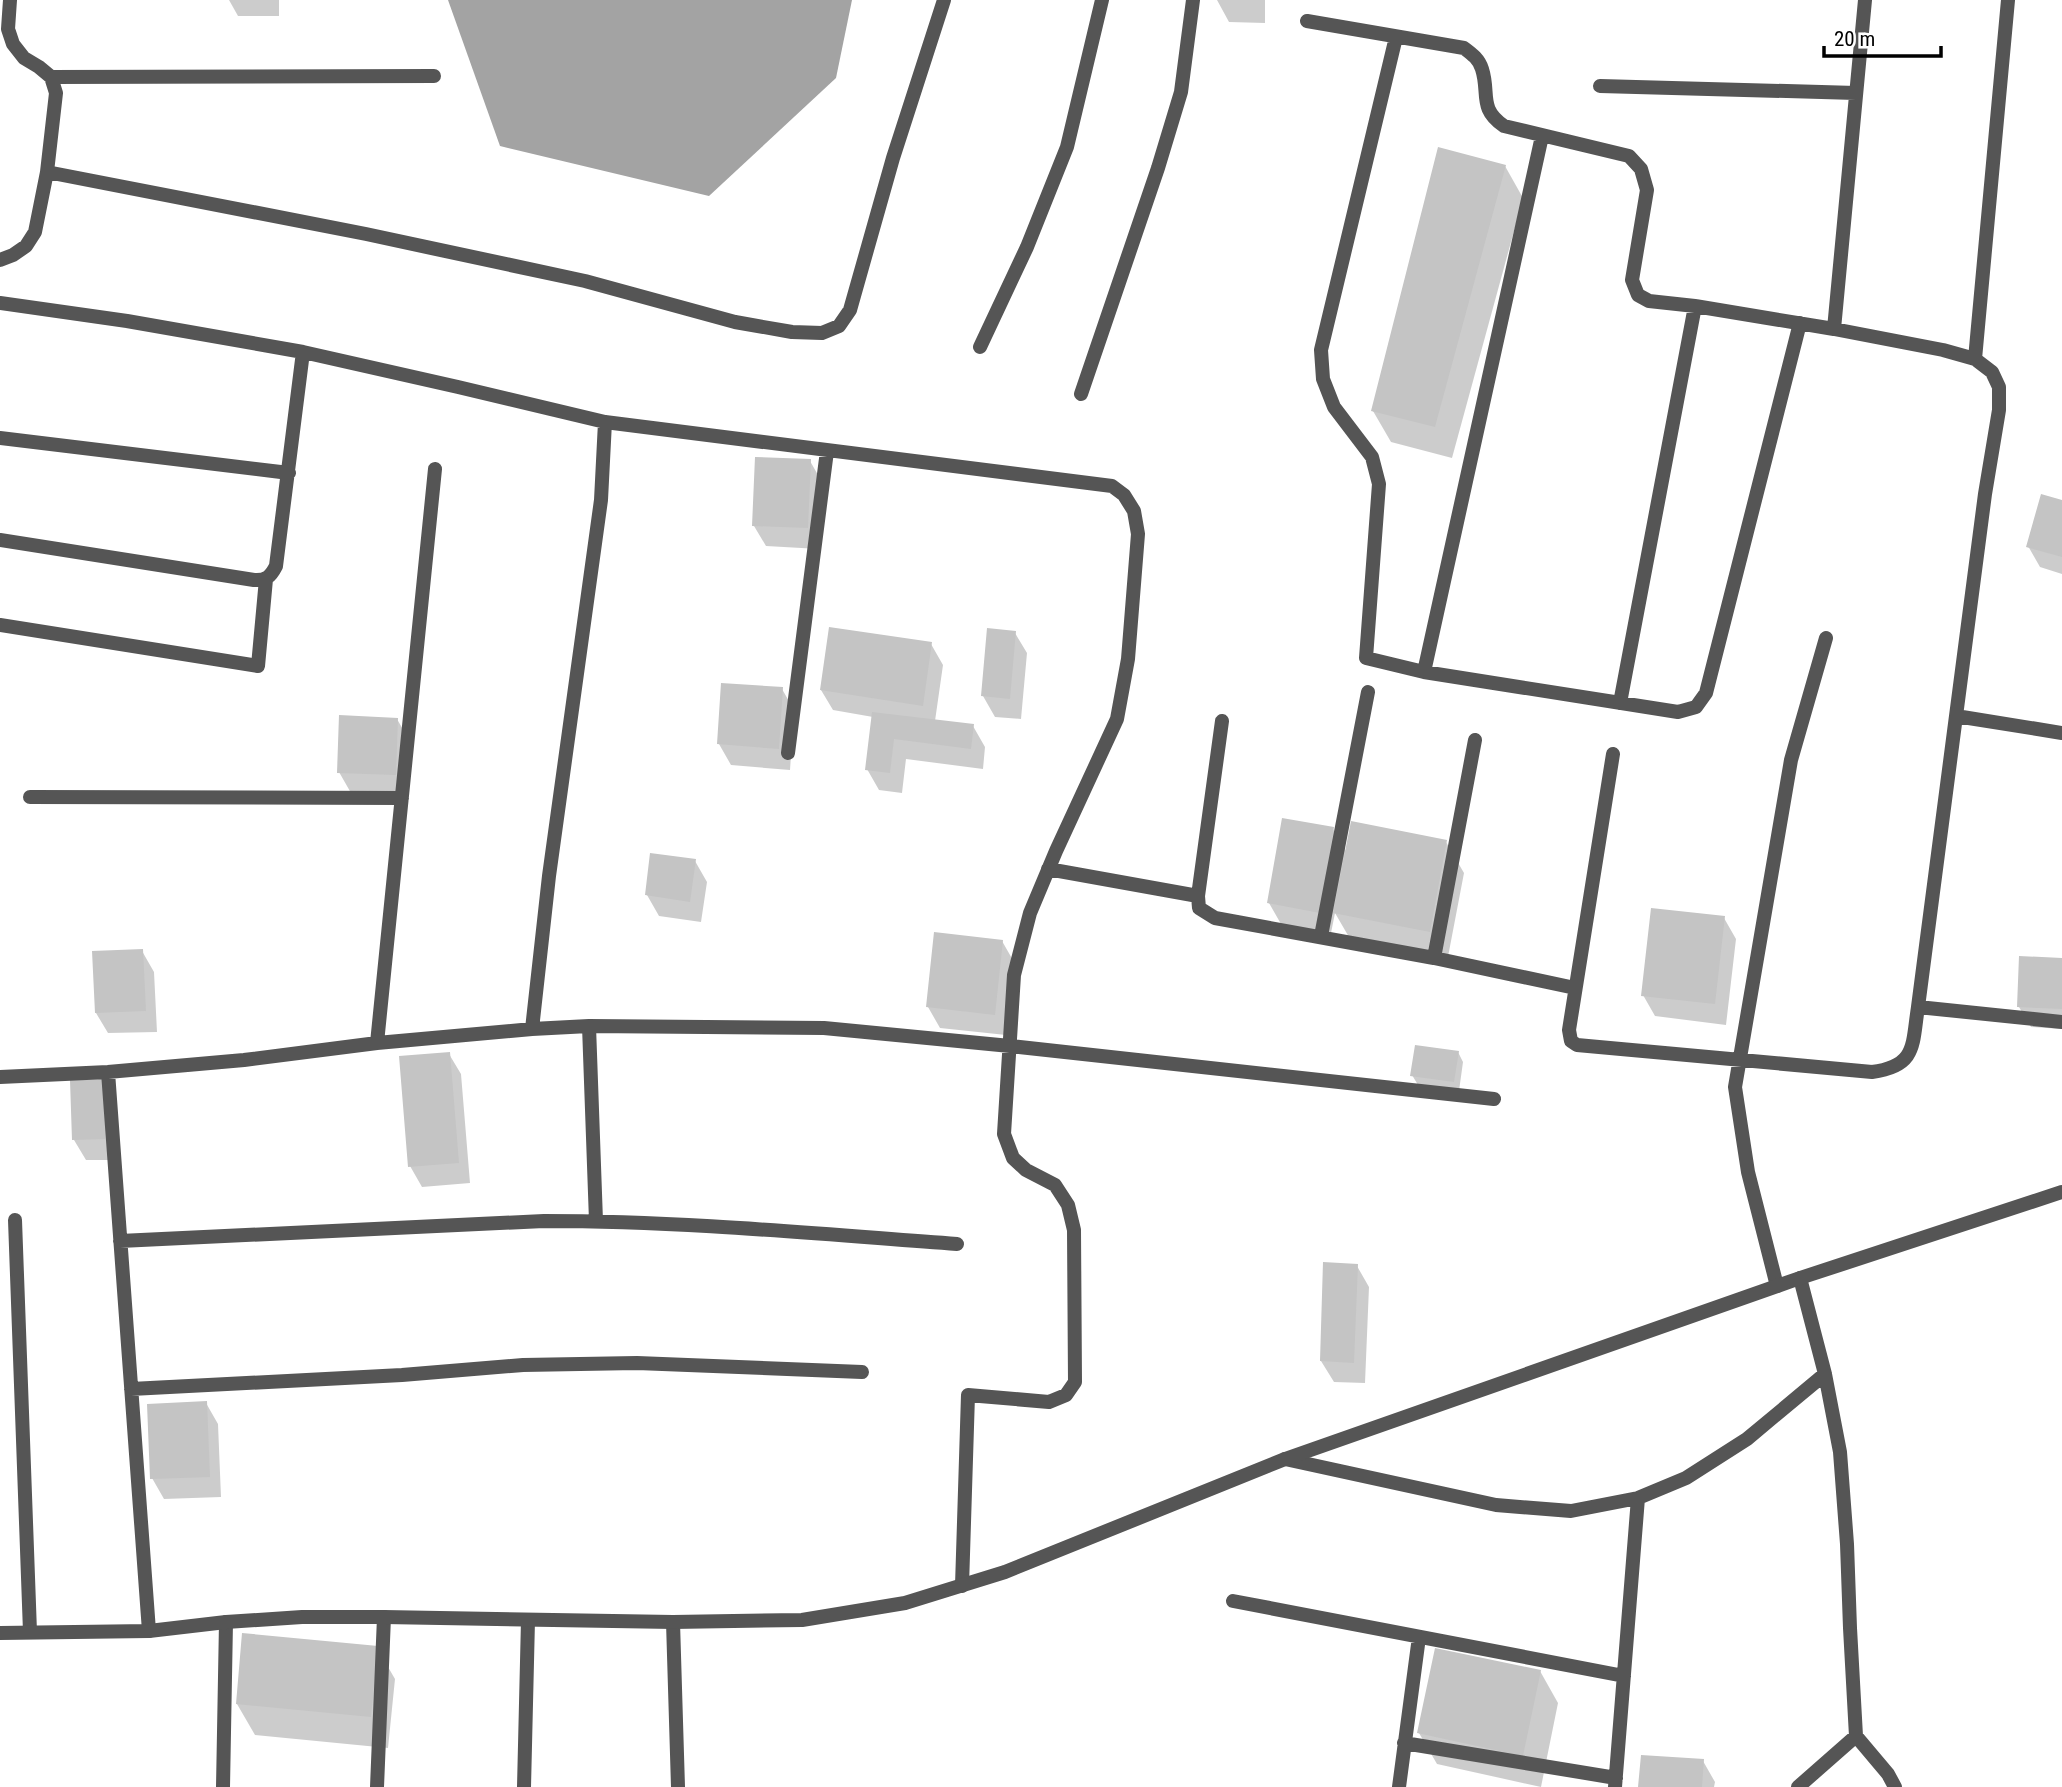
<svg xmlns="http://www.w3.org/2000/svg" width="2062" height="1787" font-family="'Roboto Condensed',sans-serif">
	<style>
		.water { fill: #a3a3a3 }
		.shadow { fill: #0003 }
		.building { fill: #c4c4c4 }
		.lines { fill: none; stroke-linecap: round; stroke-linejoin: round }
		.minor { stroke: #555; stroke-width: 14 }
		.tertiary { stroke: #555; stroke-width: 14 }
	</style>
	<rect width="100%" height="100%" fill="#fff"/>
	<!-- water -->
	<path class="water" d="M 448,0 L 852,0 L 836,78 L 709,196 L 500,146 Z"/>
	<!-- shadow -->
	<path class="shadow" d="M 229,0 L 279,0 L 279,16 L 238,16 Z
		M 1217,0 L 1265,0 L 1265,23 L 1229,22 Z
		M 1505,166 L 1523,198 L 1452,458 L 1391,442 L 1373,411 Z
		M 810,461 L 822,482 L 819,549 L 766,546 L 754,526 Z
		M 2062,501 L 2062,574 L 2040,567 L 2028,546 Z
		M 1015,633 L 1027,653 L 1021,719 L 995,717 L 983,696 Z
		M 931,644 L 943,665 L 935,721 L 973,726 L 985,747 L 983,769 L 906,759 L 902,793 L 879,790 L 867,769 L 873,717 L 833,710 L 821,690 Z
		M 782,689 L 794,710 L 790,770 L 731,765 L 719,744 Z
		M 397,719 L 409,740 L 408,795 L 351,793 L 339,772 Z
		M 1333,829 L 1346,851 L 1446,842 L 1464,873 L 1447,962 L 1353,944 L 1335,913 L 1331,933 L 1281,924 L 1269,903 Z
		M 695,861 L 707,882 L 701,922 L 659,916 L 647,895 Z
		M 1724,918 L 1736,939 L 1726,1025 L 1655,1016 L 1643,995 Z
		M 1002,941 L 1014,962 L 1006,1035 L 940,1028 L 928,1007 Z
		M 142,951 L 154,972 L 157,1032 L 108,1033 L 96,1013 Z
		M 2062,960 L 2062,1029 L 2031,1027 L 2019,1007 Z
		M 1458,1052 L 1463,1062 L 1459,1091 L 1418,1085 L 1412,1075 Z
		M 449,1054 L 461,1074 L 470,1183 L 422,1187 L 410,1166 Z
		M 103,1081 L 116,1160 L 86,1160 L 74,1140 Z
		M 1357,1266 L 1369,1287 L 1365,1383 L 1334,1382 L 1321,1361 Z
		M 206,1403 L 218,1424 L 221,1497 L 164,1499 L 152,1478 Z
		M 377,1648 L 395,1679 L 388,1748 L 255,1735 L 237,1704 Z
		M 1540,1671 L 1558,1703 L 1541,1787 L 1437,1764 L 1419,1733 Z
		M 1703,1761 L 1715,1782 L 1714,1787 L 1640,1787 Z"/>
	<!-- building -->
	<path class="building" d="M 1438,147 L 1506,165 L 1435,427 L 1371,411 Z
		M 755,457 L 811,459 L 808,528 L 752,526 Z
		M 2041,494 L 2062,500 L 2062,557 L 2026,547 Z
		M 829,627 L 932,642 L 923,706 L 820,690 Z
		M 987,628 L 1016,631 L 1010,699 L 981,696 Z
		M 721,683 L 783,687 L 779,749 L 717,744 Z
		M 872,712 L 974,724 L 971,749 L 894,739 L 890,773 L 865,770 Z
		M 339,715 L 398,718 L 396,775 L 337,773 Z
		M 1282,818 L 1334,827 L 1320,913 L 1267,903 Z
		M 1351,821 L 1447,840 L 1430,932 L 1333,913 Z
		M 650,853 L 696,859 L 690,902 L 645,895 Z
		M 1651,908 L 1725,916 L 1715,1004 L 1641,996 Z
		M 934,932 L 1003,940 L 995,1015 L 926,1007 Z
		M 143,949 L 146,1011 L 95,1013 L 92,951 Z
		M 2019,956 L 2062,958 L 2062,1009 L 2017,1007 Z
		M 1415,1045 L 1459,1051 L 1454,1082 L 1410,1076 Z
		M 450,1052 L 459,1163 L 408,1167 L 399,1056 Z
		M 104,1079 L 105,1139 L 72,1140 L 70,1080 Z
		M 1323,1262 L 1358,1264 L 1354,1363 L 1320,1361 Z
		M 207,1401 L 210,1477 L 150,1479 L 147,1404 Z
		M 242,1633 L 378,1646 L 371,1717 L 236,1704 Z
		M 1435,1648 L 1541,1670 L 1523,1756 L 1417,1733 Z
		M 1641,1755 L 1704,1759 L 1702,1787 L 1638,1787 Z"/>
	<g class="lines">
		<!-- minor -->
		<path class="minor" d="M 1307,21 L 1464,48 C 1472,54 1479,59 1482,69 C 1490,94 1478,108 1504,126 L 1629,156 L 1641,169 L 1647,190 L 1632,280 L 1638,295 L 1649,301 L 1695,306 L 1834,329 L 1943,350 L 1975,359 L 1992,372 L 1999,387 L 1999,410 L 1985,494 L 1918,1007
			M 1396,37 L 1321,350 L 1323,379 L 1334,407 L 1372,457 L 1379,484 L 1366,658 L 1424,672 L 1678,712 L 1696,707 L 1706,693 L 1800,323
			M 51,77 L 434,76
			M 1600,86 L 1856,93
			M 47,172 L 366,234 L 585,281 L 735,322 L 792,332 L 822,333 L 839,326 L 850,310 L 893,158 L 944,0
			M 0,260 L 13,255 L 26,246 L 35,232 L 47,172 L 56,93 L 51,77 L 39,67 L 24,58 L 13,44 L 8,29 L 10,0
			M 0,303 L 127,321 L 303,352 L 458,387 L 605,422 L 1112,486 L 1124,495 L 1134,511 L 1138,534 L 1128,659 L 1117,719 L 1056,851 L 1030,913 L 1014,975 L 1004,1134 L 1013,1158 L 1026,1170 L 1055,1185 L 1068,1205 L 1074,1230 L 1075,1382 L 1066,1395 L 1049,1402 L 968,1395 L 962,1586
			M 1834,329 L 1865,0
			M 980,347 L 1027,247 L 1067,147 L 1102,0
			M 1975,359 L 2008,0
			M 1081,394 L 1158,168 L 1181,92 L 1193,0
			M 0,438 L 289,473
			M 0,540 L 254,580 C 266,581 271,576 276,566 L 303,352
			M 0,625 L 258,666 L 266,579
			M 1424,672 L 1542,136
			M 1620,703 L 1695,306
			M 1956,716 L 2062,733
			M 1222,721 L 1198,896 L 1199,908 L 1215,918 L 1434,958 L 1575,988
			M 788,753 L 827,451
			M 1613,754 L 1569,1030 L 1571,1041 L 1577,1045 L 1872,1072 C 1917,1066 1912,1045 1918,1007 L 2062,1022
			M 30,797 L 402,798
			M 1048,869 L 1198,896
			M 1321,936 L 1368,692
			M 1434,958 L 1475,740
			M 589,1026 L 596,1221
			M 532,1029 L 549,876 L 601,500 L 605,422
			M 377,1043 L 435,469
			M 108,1072 L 149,1631
			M 0,1077 L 108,1072 L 244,1060 L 377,1043 L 532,1029 L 589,1026 L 824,1028 L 1010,1046 L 1494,1099
			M 15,1220 L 30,1632
			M 120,1241 L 544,1221 C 682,1221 819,1234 957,1244
			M 1800,1278 L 1825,1374 L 1840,1452 L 1847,1544 L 1850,1628 L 1856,1736
			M 1777,1286 L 1748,1172 L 1735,1087 L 1791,760 L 1826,638
			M 131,1389 L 402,1375 L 523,1365 L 637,1363 L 862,1372
			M 1285,1459 L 1496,1505 L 1571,1511 L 1638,1498 L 1686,1478 L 1747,1439 L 1825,1374
			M 1233,1601 L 1624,1676
			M 673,1622 L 678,1787
			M 1404,1743 L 1616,1778
			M 223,1787 L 226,1622
			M 377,1787 L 384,1617
			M 524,1787 L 528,1620
			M 1399,1787 L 1419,1637
			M 1615,1787 L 1638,1498
			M 1798,1787 L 1856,1736 L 1888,1774 L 1895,1787"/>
		<!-- tertiary -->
		<path class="tertiary" d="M 0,1633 L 149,1631 L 226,1622 L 302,1617 L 384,1617 L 673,1622 L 802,1620 L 905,1603 L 1005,1572 L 1285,1459 L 1800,1278 L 2062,1192"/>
	</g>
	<!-- scale -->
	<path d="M1824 46v10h117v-10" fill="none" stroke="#000000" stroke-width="3.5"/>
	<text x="1834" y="46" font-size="21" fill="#000000" stroke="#ffffff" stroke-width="5" paint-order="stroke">20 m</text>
</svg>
